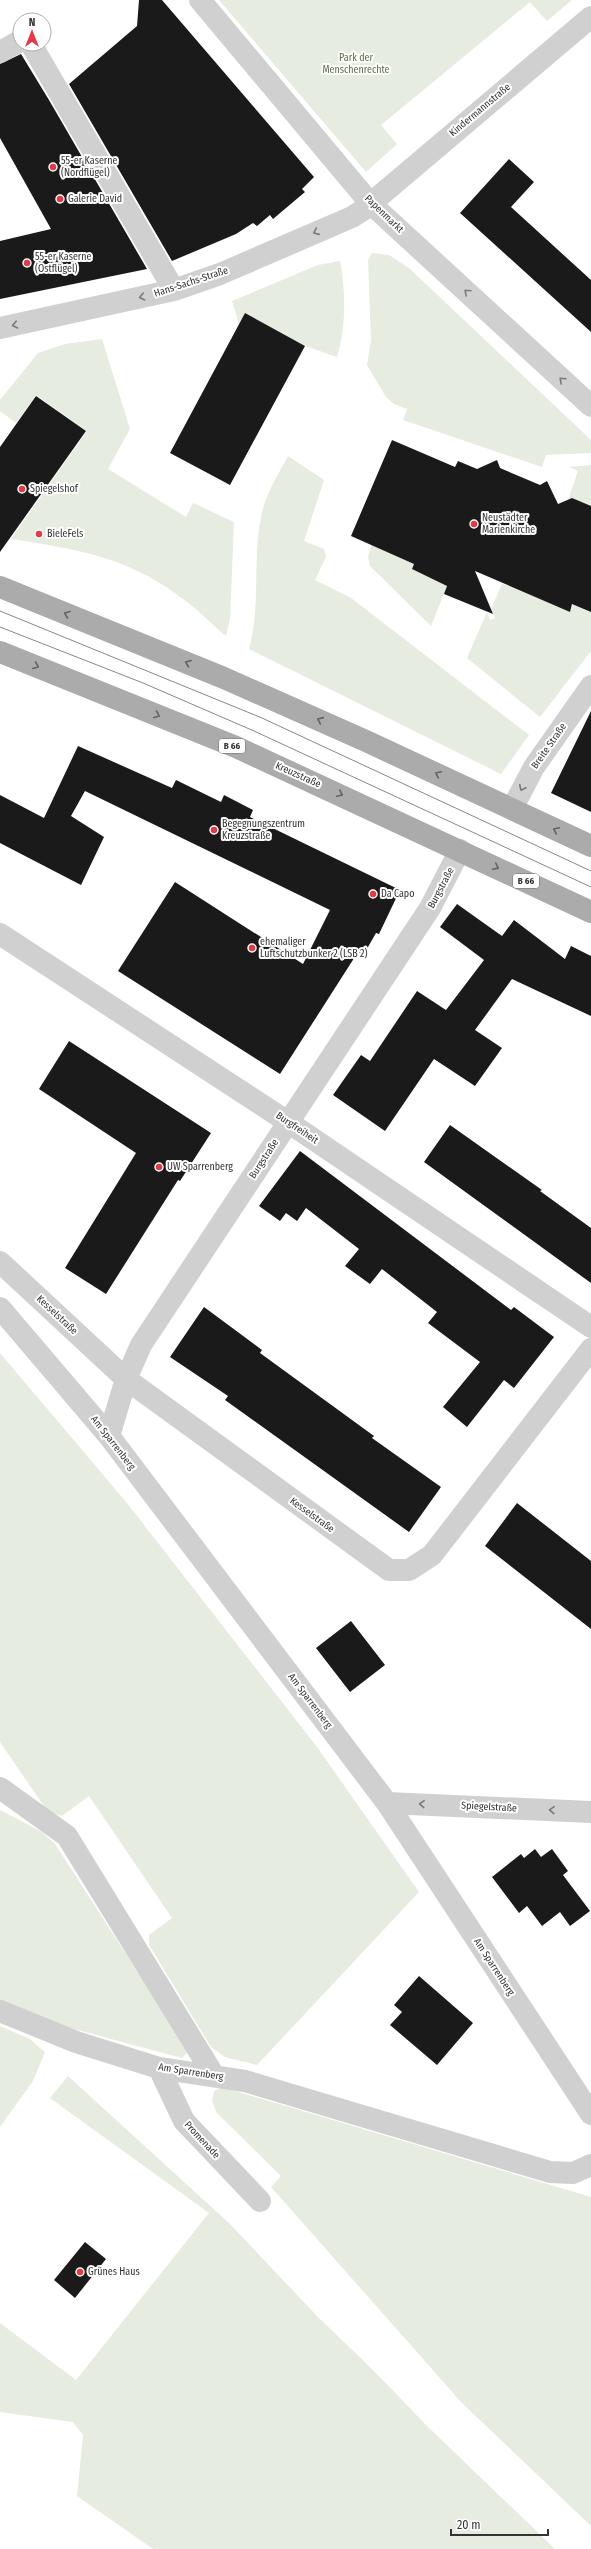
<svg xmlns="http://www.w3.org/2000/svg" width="591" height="2549" font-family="'Fira Sans Condensed',sans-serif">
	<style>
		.green { fill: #e6ecdf }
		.building { fill: #1a1a1a }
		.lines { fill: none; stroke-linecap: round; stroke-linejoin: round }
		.minor { stroke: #d0d0d0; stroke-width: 22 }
		.major { stroke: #ababab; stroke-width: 22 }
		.tram { stroke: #888; stroke-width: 1 }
		.oneway { stroke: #7a7a7a }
		.oneway2 { stroke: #636363 }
		.poi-dot { fill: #e63946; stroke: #fff; stroke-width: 1.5 }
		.labels { text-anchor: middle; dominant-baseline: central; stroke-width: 4; stroke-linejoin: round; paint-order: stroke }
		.shield { fill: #fff; stroke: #707070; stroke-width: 1 }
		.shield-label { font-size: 9px; font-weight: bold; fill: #333 }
		.park-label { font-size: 10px; fill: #56703f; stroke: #fff }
		.street-label { font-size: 10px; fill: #333; stroke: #fff }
		.poi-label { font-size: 10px; fill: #333; stroke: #fff; text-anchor: start }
	</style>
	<rect width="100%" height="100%" fill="#fff"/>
	<!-- green -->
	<path class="green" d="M 219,0 L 572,0 L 547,21 L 530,2 L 381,125 L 397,144 L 366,172 Z
		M 372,253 L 389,255 L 409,268 L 591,440 L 591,453 L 546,455 L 542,467 L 403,420 L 407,409 L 394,404 L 386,397 L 367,365 L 371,340 L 368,260 Z
		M 340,261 C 346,291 346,328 337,357 L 305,346 L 245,313 L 239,324 L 232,301 L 318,265 Z
		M 102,339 L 130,429 L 108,469 L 186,517 L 193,503 L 234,522 L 230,619 L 226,636 C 212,625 201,612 187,602 C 132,558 78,549 11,539 L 87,431 L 36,395 L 16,423 L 0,411 L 0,400 L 38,353 L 65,344 Z
		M 288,456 L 324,480 L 304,541 L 324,549 L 326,557 L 315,580 L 351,598 L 529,735 L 501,774 L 249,649 C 262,602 251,553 263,509 C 268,490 279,473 288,456 Z
		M 591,465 L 591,505 L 587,509 L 573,502 L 571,498 L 568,500 L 578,471 L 569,467 Z
		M 371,545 L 415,561 L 412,569 L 451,576 L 431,626 L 370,566 L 368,557 Z
		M 510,578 L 536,589 L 533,596 L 538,598 L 541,591 L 570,612 L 573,604 L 591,612 L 591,651 L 540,717 L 467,658 L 487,612 L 490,620 L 495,618 L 491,609 L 502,584 L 507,585 Z
		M 0,1353 L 127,1503 L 317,1747 L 419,1892 L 257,2065 L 225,2057 L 211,2047 L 149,1945 L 149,1935 L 172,1918 L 89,1796 L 62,1816 L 48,1812 L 0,1742 Z
		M 0,1810 L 42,1832 L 55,1844 L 186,2047 L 187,2053 L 182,2058 L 55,2024 L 0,2000 Z
		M 0,2026 L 30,2039 L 45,2052 L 33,2081 L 0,2127 Z
		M 68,2076 L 230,2224 L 317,2316 L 375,2372 L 425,2424 L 555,2549 L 153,2549 L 77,2496 L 83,2435 L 73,2422 L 0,2412 L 0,2323 L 76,2380 L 209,2213 L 50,2098 Z
		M 222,2087 L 591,2197 L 591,2526 L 462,2403 L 271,2187 L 281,2176 L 217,2113 L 212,2101 L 214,2091 Z"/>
	<!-- building -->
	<path class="building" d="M 139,0 L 162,0 L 314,177 L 302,189 L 305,192 L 273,219 L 270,215 L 257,226 L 253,223 L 236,234 L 172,261 L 69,84 L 137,26 Z
		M 21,54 L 49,100 L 147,269 L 0,299 L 0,241 L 51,229 L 0,138 L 0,64 Z
		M 509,159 L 534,182 L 511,207 L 591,280 L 591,332 L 460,213 Z
		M 245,313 L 305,346 L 230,485 L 170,453 Z
		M 36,396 L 86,431 L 0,552 L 0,447 Z
		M 392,440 L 455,467 L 458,461 L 477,469 L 497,460 L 500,468 L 540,485 L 547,481 L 558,504 L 572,498 L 591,506 L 591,612 L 572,604 L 570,612 L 475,571 L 493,614 L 444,594 L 447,586 L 412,569 L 414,564 L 351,536 Z
		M 591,711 L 591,812 L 551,793 Z
		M 78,746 L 172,788 L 176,780 L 221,802 L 224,795 L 253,810 L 250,817 L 400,890 L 379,934 L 376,933 L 364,954 L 358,952 L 280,1074 L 118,971 L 175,882 L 303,964 L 330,910 L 85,791 L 71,816 L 104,837 L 81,885 L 0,843 L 0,795 L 44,818 Z
		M 457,904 L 502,936 L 514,920 L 565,959 L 571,946 L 591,956 L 591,1016 L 512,979 L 475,1030 L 502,1048 L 475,1086 L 434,1059 L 385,1131 L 333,1095 L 361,1055 L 370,1061 L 417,991 L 446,1010 L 484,960 L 440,927 Z
		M 69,1041 L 211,1133 L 180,1181 L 178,1180 L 106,1294 L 65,1268 L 136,1153 L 39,1089 Z
		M 450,1125 L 542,1190 L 540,1191 L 591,1228 L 591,1283 L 424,1162 Z
		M 300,1151 L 511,1310 L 514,1307 L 554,1337 L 514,1388 L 504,1380 L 467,1427 L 443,1407 L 480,1362 L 428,1323 L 437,1312 L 382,1269 L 370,1284 L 345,1266 L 359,1249 L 306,1208 L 297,1221 L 286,1213 L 280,1221 L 259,1206 Z
		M 204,1307 L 262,1350 L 260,1353 L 374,1436 L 372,1438 L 441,1487 L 409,1532 L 225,1400 L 228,1396 L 170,1357 Z
		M 517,1503 L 591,1561 L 591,1629 L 485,1546 Z
		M 351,1621 L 385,1665 L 350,1692 L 316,1648 Z
		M 535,1849 L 541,1857 L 552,1849 L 568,1871 L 563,1875 L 590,1911 L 570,1926 L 560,1912 L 542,1926 L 527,1906 L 519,1913 L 492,1877 L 521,1854 L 524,1858 Z
		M 419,1976 L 473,2023 L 437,2065 L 390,2025 L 402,2012 L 394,2005 Z
		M 85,2242 L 106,2259 L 75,2298 L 54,2280 Z"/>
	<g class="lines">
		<!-- minor -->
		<path class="minor" d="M 200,0 L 370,203 L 591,406
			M 31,44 L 174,290
			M 0,52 L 20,41
			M 0,328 L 174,290 L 220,274 L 352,217 L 363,210 L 591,17
			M 512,809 L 534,767 L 591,686
			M 0,934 L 288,1122 L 591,1327
			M 0,1262 L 126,1379 L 389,1570 L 409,1570 L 432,1555 L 591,1349
			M 0,1308 L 109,1436 L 387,1803 L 591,2114
			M 109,1436 L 126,1379 L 141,1345 L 430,908 L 460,850
			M 0,1788 L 67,1836 L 213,2074
			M 387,1803 L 591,1812
			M 0,2011 L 76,2042 L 159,2068 L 245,2081 L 550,2172 L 573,2173 L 591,2165
			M 159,2068 L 184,2121 L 260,2201"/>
		<!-- major -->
		<path class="major" d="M 0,587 L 224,678 L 366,741 L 591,846
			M 0,652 L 236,747 L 591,912"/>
		<!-- tram -->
		<path class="tram" d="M 0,611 L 262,718 L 591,871
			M 0,627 L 143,683 L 254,731 L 591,887"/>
	</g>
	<!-- one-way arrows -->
	<defs><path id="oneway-chevron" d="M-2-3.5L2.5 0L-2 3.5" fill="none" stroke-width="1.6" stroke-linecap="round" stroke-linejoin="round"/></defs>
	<g class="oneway">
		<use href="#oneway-chevron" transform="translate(316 232) rotate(156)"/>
		<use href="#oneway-chevron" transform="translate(467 292) rotate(-137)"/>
		<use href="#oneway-chevron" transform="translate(142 297) rotate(167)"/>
		<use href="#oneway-chevron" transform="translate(15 325) rotate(168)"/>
		<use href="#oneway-chevron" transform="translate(562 380) rotate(-137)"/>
		<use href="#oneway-chevron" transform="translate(522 788) rotate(116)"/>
		<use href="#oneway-chevron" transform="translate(422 1804) rotate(-177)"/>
		<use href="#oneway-chevron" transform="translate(552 1810) rotate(-177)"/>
	</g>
	<g class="oneway2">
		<use href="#oneway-chevron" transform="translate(67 614) rotate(-158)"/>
		<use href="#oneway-chevron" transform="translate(188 663) rotate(-158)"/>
		<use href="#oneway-chevron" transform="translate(36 666) rotate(22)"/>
		<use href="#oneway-chevron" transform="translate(157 715) rotate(22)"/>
		<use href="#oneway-chevron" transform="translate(320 720) rotate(-156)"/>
		<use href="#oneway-chevron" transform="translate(438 774) rotate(-155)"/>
		<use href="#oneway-chevron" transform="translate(340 794) rotate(25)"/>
		<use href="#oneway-chevron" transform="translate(556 830) rotate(-155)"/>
		<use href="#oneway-chevron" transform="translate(496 867) rotate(26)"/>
	</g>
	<!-- markers -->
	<g class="poi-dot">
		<circle cx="53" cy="167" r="4"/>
		<circle cx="60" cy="199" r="4"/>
		<circle cx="27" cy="263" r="4"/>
		<circle cx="22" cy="489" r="4"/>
		<circle cx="474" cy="524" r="4"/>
		<circle cx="39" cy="534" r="4"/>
		<circle cx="214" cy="830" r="4"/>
		<circle cx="373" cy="894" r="4"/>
		<circle cx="252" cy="948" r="4"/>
		<circle cx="159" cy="1167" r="4"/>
		<circle cx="80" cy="2272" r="4"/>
	</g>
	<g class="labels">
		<!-- shield labels -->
		<g class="shield">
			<rect x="219" y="739" width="26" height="14" rx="3"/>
			<rect x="513" y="874" width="26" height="14" rx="3"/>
		</g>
		<g class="shield-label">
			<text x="232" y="746">B 66</text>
			<text x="526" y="881">B 66</text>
		</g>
		<!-- park labels -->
		<g class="park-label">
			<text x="356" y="58">Park der<tspan x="356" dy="12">Menschenrechte</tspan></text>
		</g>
		<!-- street labels -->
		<g class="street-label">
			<text transform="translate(480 110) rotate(-40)">Kindermannstraße</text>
			<text transform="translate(384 214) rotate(44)">Papenmarkt</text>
			<text transform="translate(191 282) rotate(-18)">Hans-Sachs-Straße</text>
			<text transform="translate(549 746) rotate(-55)">Breite Straße</text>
			<text transform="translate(298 775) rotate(24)">Kreuzstraße</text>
			<text transform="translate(441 888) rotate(-62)">Burgstraße</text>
			<text transform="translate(297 1128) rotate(34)">Burgfreiheit</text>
			<text transform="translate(264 1159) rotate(-57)">Burgstraße</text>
			<text transform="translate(57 1315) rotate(43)">Kesselstraße</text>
			<text transform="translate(113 1443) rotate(52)">Am Sparrenberg</text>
			<text transform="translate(312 1515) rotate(36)">Kesselstraße</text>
			<text transform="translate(310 1701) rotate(53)">Am Sparrenberg</text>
			<text transform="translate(489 1807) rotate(3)">Spiegelstraße</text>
			<text transform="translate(494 1967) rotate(57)">Am Sparrenberg</text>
			<text transform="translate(191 2072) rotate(9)">Am Sparrenberg</text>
			<text transform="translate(202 2140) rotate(47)">Promenade</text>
		</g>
		<!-- poi labels -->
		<g class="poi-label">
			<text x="61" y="161">55-er Kaserne<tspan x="61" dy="12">(Nordflügel)</tspan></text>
			<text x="68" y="199">Galerie David</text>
			<text x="35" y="257">55-er Kaserne<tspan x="35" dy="12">(Ostflügel)</tspan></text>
			<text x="30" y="489">Spiegelshof</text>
			<text x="482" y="518">Neustädter<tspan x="482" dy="12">Marienkirche</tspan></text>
			<text x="47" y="534">BieleFels</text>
			<text x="222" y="824">Begegnungszentrum<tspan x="222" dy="12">Kreuzstraße</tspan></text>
			<text x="381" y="894">Da Capo</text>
			<text x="260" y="942">ehemaliger<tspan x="260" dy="12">Luftschutzbunker 2 (LSB 2)</tspan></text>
			<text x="167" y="1167">UW Sparrenberg</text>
			<text x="88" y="2272">Grünes Haus</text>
		</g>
	</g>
	<!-- north arrow -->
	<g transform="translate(32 32)"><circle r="19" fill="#ffffff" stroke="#adadad"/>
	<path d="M0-3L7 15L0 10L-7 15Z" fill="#e63946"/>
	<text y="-6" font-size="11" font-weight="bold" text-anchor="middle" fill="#333333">N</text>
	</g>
	<!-- scale -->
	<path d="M451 2529v6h97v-6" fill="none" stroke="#333333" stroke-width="2"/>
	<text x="457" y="2529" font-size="12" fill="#333333" stroke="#ffffff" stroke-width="3" paint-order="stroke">20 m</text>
</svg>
